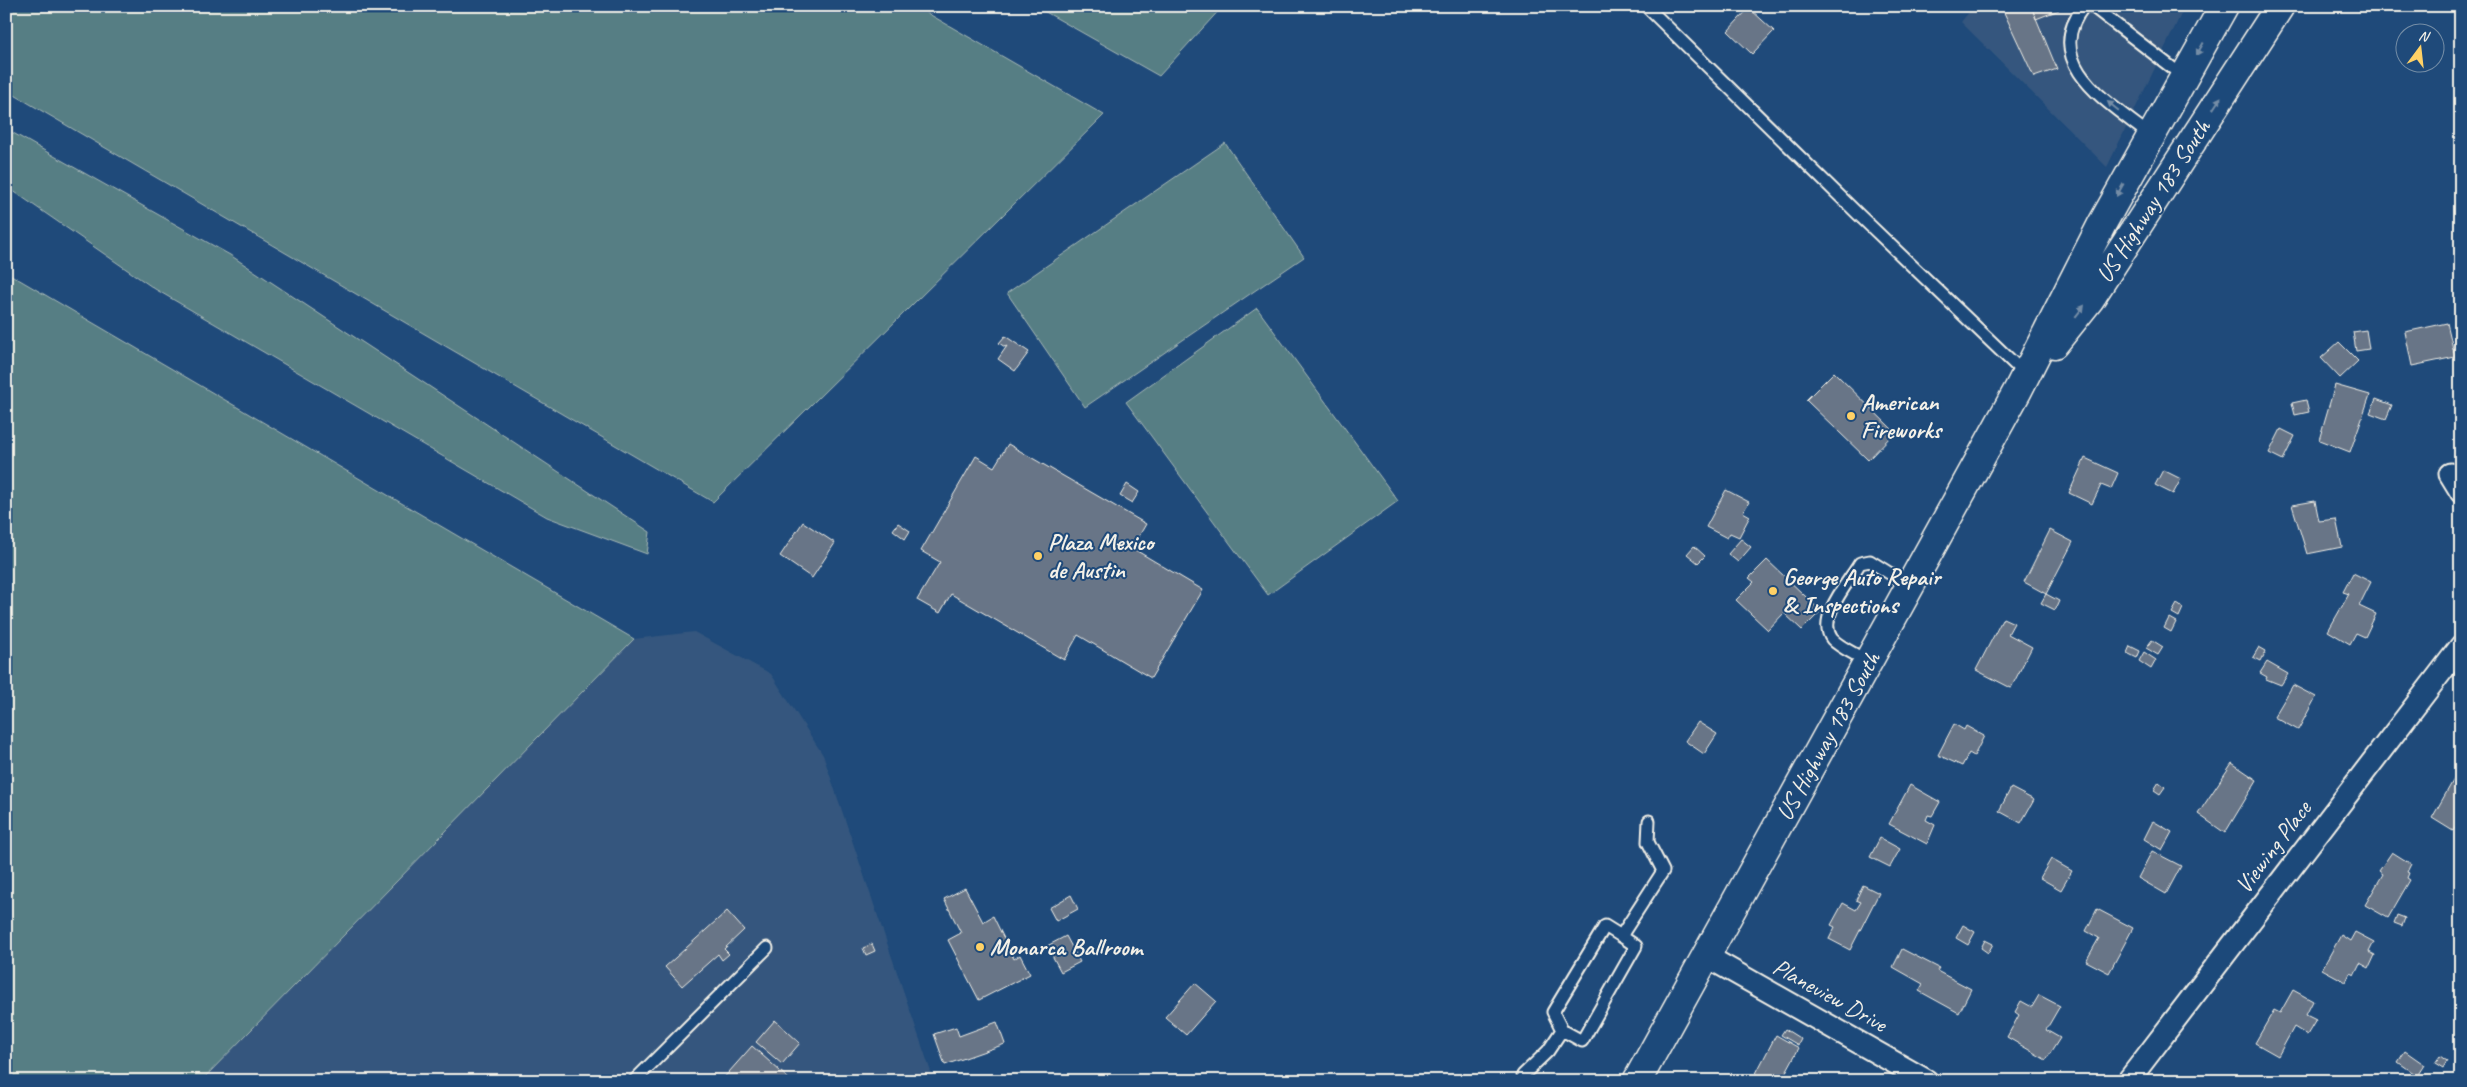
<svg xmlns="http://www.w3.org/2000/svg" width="2467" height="1087" font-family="Caveat,sans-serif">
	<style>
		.built { fill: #35577e }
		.green { fill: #577e84; stroke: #a6b8b6 }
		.building { fill: #687587; stroke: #f4f1e8 }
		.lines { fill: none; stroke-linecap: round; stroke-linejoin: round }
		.lane-casing { stroke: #f4f1e8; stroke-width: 15 }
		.street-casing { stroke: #f4f1e8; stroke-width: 25 }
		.highway-casing { stroke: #f4f1e8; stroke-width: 31 }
		.lane { stroke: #1f4a7a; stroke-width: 11 }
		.street { stroke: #1f4a7a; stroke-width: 21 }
		.highway { stroke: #1f4a7a; stroke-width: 28 }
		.oneway { fill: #748da6 }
		.poi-dot { fill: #ffd166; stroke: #1f4a7a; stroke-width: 2 }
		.labels { text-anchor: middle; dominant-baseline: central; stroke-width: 4; stroke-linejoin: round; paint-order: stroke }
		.street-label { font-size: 24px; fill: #f4f1e8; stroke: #1f4a7a }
		.poi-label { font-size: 24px; font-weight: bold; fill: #f4f1e8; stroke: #1f4a7a; text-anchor: start }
	</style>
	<rect width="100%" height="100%" fill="#1f4a7a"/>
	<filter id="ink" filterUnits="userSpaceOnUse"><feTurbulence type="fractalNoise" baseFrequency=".02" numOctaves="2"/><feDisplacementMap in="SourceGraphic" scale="10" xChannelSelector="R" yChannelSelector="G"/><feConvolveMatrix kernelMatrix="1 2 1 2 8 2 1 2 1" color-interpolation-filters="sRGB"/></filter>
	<g filter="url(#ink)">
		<!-- built -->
		<path class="built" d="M 1974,6 L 2185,6 L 2107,167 L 1961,22 Z
			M 694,632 L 771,674 L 823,755 L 934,1081 L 201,1081 L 634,639 Z"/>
		<!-- green -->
		<path class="green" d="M 6,6 L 915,6 L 1104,115 L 713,502 L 6,90 Z
			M 1035,6 L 1223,6 L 1159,76 Z
			M 6,129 L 230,255 L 650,532 L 647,554 L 547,517 L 155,289 L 6,186 Z
			M 1225,143 L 1304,257 L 1085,407 L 1007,293 Z
			M 6,272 L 634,639 L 201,1081 L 6,1081 Z
			M 1257,308 L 1398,501 L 1268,595 L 1126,402 Z"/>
		<!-- building -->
		<path class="building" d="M 2001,6 L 2031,6 L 2057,69 L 2034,77 Z
			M 2031,6 L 2058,6 L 2059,10 L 2036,19 Z
			M 1749,8 L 1774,31 L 1752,54 L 1728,31 Z
			M 2447,323 L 2455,357 L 2412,366 L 2405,332 Z
			M 2366,330 L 2369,349 L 2356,351 L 2353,332 Z
			M 1005,336 L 1029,352 L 1015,371 L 998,359 L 1007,346 L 1005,347 L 999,343 Z
			M 2339,342 L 2358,361 L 2340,378 L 2321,358 Z
			M 1834,372 L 1895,432 L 1868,460 L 1806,400 Z
			M 2335,385 L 2370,395 L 2350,452 L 2319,440 Z
			M 2376,399 L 2392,405 L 2386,419 L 2370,413 Z
			M 2306,400 L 2309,412 L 2295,415 L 2292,403 Z
			M 2281,429 L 2295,436 L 2283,460 L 2269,453 Z
			M 1008,444 L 1146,524 L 1132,548 L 1203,590 L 1151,678 L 1078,635 L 1064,660 L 951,594 L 940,613 L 917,600 L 940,562 L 921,551 L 976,456 L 994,467 Z
			M 2085,458 L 2118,473 L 2111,489 L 2101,485 L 2092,504 L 2069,493 Z
			M 2163,470 L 2181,479 L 2173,494 L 2155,485 Z
			M 1127,484 L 1139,492 L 1132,503 L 1120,496 Z
			M 1726,490 L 1749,502 L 1743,512 L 1750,516 L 1739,537 L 1730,533 L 1727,538 L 1706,527 Z
			M 2315,501 L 2319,521 L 2336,519 L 2342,547 L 2307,554 L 2292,505 Z
			M 803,522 L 835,543 L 812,578 L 780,556 Z
			M 898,523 L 910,531 L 905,539 L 893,530 Z
			M 2050,530 L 2073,542 L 2046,594 L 2024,582 Z
			M 1741,539 L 1751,547 L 1738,562 L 1728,554 Z
			M 1694,546 L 1705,556 L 1698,563 L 1687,554 Z
			M 1767,560 L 1821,611 L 1802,630 L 1784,613 L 1768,630 L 1736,600 L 1754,582 L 1749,578 Z
			M 2353,573 L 2371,582 L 2359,606 L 2376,614 L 2365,637 L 2356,633 L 2350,644 L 2328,631 L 2349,594 L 2343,592 Z
			M 2046,594 L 2059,601 L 2055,610 L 2041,603 Z
			M 2177,604 L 2183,608 L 2179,617 L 2172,613 Z
			M 2003,618 L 2014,623 L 2008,634 L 2032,647 L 2011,688 L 1976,670 Z
			M 2169,618 L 2176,622 L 2171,632 L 2164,628 Z
			M 2152,640 L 2163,647 L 2158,655 L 2146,648 Z
			M 2130,646 L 2140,651 L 2137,658 L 2127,653 Z
			M 2259,647 L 2266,651 L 2261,661 L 2253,657 Z
			M 2144,652 L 2156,660 L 2151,669 L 2139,661 Z
			M 2267,662 L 2288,674 L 2281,685 L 2266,679 L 2267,677 L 2260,673 Z
			M 2293,685 L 2316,697 L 2298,730 L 2274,717 Z
			M 1698,722 L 1717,734 L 1704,754 L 1685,741 Z
			M 1954,724 L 1964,730 L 1966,726 L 1984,736 L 1974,756 L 1969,753 L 1962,766 L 1938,755 Z
			M 2232,763 L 2257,780 L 2225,833 L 2198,814 Z
			M 2458,772 L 2461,774 L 2461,818 L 2453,831 L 2432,818 Z
			M 2159,782 L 2165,787 L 2160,794 L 2154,790 Z
			M 1910,785 L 1940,802 L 1932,816 L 1928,815 L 1926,820 L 1935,825 L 1927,844 L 1889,824 Z
			M 2011,788 L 2034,800 L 2021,823 L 1999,811 Z
			M 2153,821 L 2172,832 L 2162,850 L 2144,839 Z
			M 1880,838 L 1900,849 L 1890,867 L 1870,857 Z
			M 2152,851 L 2181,866 L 2166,894 L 2138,878 Z
			M 2392,852 L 2411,864 L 2407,872 L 2409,873 L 2407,878 L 2410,880 L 2388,918 L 2365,905 L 2383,874 L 2379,871 Z
			M 2051,859 L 2072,871 L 2061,890 L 2040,878 Z
			M 1863,885 L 1879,893 L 1850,950 L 1829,939 L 1835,927 L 1831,925 L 1843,903 L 1856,910 L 1861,902 L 1856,900 Z
			M 965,888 L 983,922 L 993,916 L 1014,959 L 1020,955 L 1030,974 L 979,1000 L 948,940 L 961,933 L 944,899 Z
			M 1071,895 L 1078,909 L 1056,921 L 1049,908 Z
			M 2097,909 L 2133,928 L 2109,973 L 2086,961 L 2099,938 L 2086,931 Z
			M 727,911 L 744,930 L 724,949 L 729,954 L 722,960 L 718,954 L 682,986 L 665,967 Z
			M 2397,915 L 2405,918 L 2402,926 L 2394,923 Z
			M 1963,925 L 1975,932 L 1968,945 L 1956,938 Z
			M 2355,932 L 2374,942 L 2369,952 L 2375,955 L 2369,968 L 2360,963 L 2354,975 L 2350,973 L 2346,982 L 2322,969 L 2341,935 L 2350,941 Z
			M 1066,936 L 1080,962 L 1061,972 L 1047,946 Z
			M 1985,940 L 1993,944 L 1988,953 L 1981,948 Z
			M 872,944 L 875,951 L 866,955 L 863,948 Z
			M 1902,949 L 1939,968 L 1937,971 L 1971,989 L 1959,1013 L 1919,991 L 1923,984 L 1893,967 Z
			M 1195,983 L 1216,1001 L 1186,1035 L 1165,1017 Z
			M 2293,990 L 2313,1001 L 2306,1015 L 2316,1020 L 2307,1035 L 2294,1027 L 2278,1056 L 2255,1043 L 2274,1010 L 2280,1013 Z
			M 2039,995 L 2060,1006 L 2046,1030 L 2060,1038 L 2046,1060 L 2007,1037 L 2019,1015 L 2015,1012 L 2021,1001 L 2032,1007 Z
			M 775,1020 L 800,1043 L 782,1064 L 756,1042 Z
			M 997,1022 L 1005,1044 L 945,1065 L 934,1034 L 956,1027 L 959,1036 Z
			M 1785,1029 L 1801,1039 L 1798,1045 L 1781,1035 Z
			M 1776,1035 L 1799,1048 L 1781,1081 L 1752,1081 Z
			M 752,1046 L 790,1080 L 789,1081 L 721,1081 Z
			M 2405,1051 L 2425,1065 L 2418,1076 L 2398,1062 Z
			M 2440,1056 L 2447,1061 L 2443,1068 L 2435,1063 Z"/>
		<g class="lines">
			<!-- lane casing -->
			<g class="lane-casing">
				<path id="lane" d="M 1646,6 L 1858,214 L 2026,375
					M 2084,6 C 2039,64 2111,104 2151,136
					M 2092,6 L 2184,77
					M 1868,662 C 1858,655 1840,648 1832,639 C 1816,618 1849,582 1860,563 L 1870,561 L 1910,586
					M 1621,936 L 1605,926 L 1553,1012 L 1562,1030 L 1582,1041 L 1636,946 L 1621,936 L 1663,871 L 1648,842 L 1649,821
					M 1523,1075 L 1548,1051 L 1562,1030
					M 634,1081 L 767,948"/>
			</g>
			<!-- street casing -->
			<g class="street-casing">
				<path id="street" d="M 2450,474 L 2461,492
					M 1706,956 L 1927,1081
					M 2128,1081 L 2461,646"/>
			</g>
			<!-- highway casing -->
			<g class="highway-casing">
				<path id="highway" d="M 2054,344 L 2090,299 L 2280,6
					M 1637,1081 L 2018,390 L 2102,224 L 2224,6"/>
			</g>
			<!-- lane -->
			<use href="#lane" class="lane"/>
			<!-- street -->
			<use href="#street" class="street"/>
			<!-- highway -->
			<use href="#highway" class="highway"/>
		</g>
		<!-- one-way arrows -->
		<defs><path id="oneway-solid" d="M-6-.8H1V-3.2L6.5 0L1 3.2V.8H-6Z" transform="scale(1.25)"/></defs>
		<g class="oneway">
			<use href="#oneway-solid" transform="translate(2200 49) rotate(119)"/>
			<use href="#oneway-solid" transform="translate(2217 103) rotate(-57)"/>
			<use href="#oneway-solid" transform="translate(2113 106) rotate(-141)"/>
			<use href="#oneway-solid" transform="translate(2120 190) rotate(119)"/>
			<use href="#oneway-solid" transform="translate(2080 311) rotate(-52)"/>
		</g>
	</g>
	<!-- markers -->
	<g class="poi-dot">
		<circle cx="1851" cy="416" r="5"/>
		<circle cx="1038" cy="556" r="5"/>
		<circle cx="1773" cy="591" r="5"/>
		<circle cx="980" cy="947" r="5"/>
	</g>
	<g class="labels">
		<!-- street labels -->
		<g class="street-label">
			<text transform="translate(2153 201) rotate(-57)">US Highway 183 South</text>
			<text transform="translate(1828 736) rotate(-61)">US Highway 183 South</text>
			<text transform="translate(2273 847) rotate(-53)">Viewing Place</text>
			<text transform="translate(1830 995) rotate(29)">Planeview Drive</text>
		</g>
		<!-- poi labels -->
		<g class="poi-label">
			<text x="1861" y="402">American<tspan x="1861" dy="28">Fireworks</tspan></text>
			<text x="1048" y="542">Plaza Mexico<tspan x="1048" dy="28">de Austin</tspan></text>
			<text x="1783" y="577">George Auto Repair<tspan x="1783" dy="28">&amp; Inspections</tspan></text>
			<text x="990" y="947">Monarca Ballroom</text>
		</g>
	</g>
	<!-- margin -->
	<rect width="2467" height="1087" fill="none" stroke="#1f4a7a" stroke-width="25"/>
	<rect x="12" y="12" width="2442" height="1062" fill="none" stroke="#f4f1e8" stroke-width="2" filter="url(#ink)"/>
	<!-- north arrow -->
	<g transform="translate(2420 48) rotate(15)"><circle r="24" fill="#1f4a7a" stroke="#748da6"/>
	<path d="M0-4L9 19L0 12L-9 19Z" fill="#ffd166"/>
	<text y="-8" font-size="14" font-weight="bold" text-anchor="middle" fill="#f4f1e8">N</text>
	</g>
</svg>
